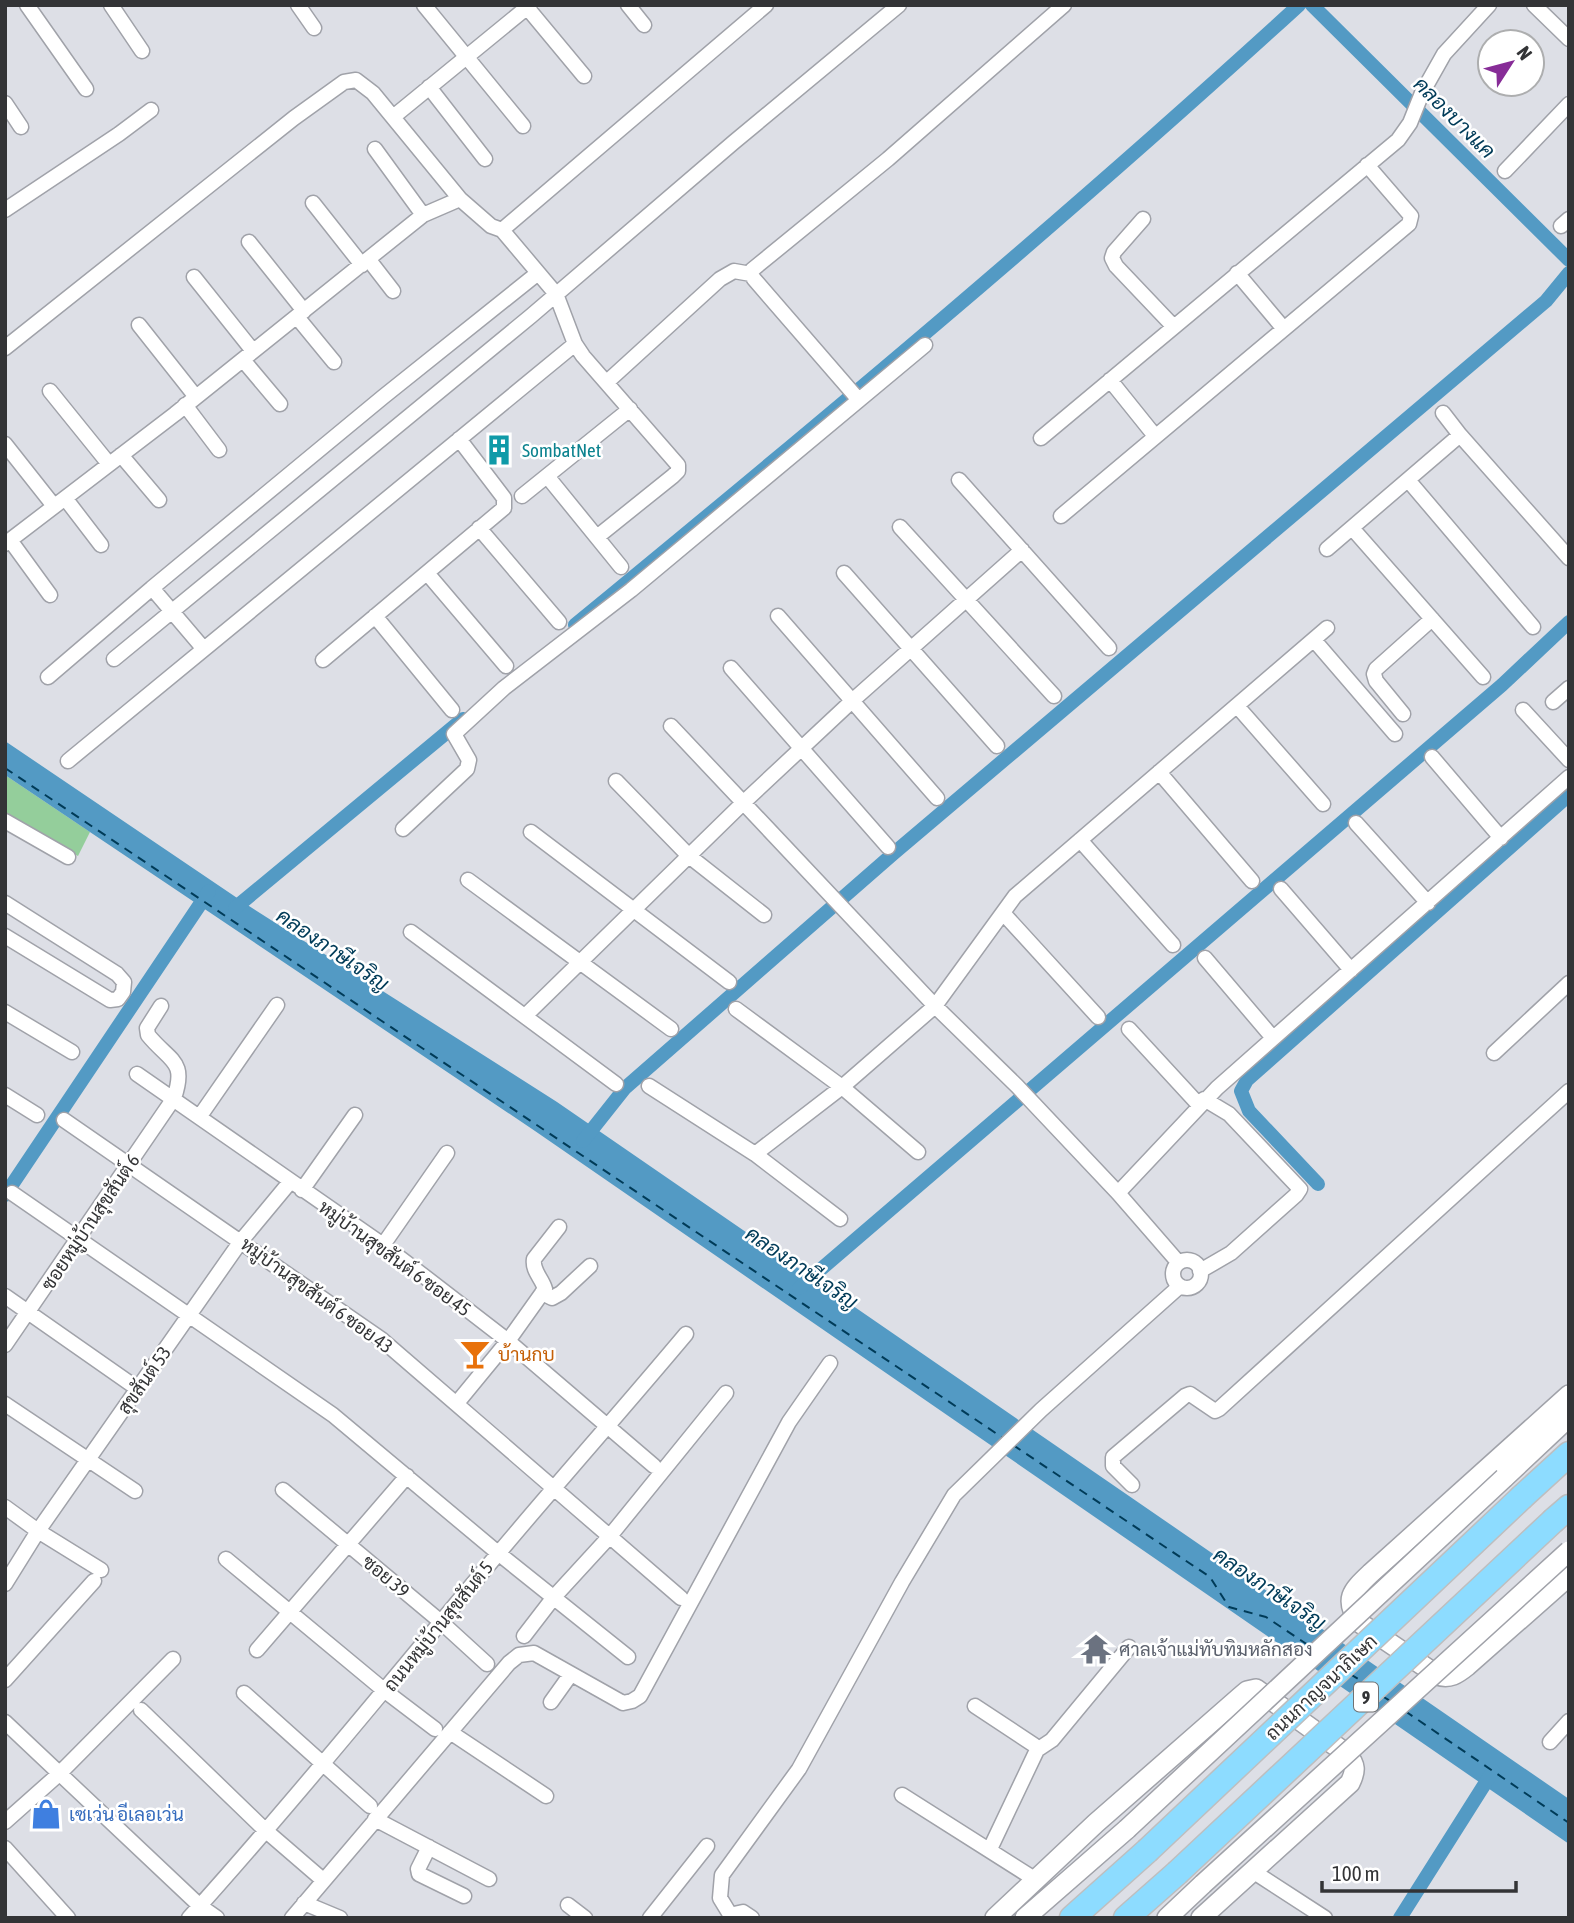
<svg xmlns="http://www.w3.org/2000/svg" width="1574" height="1923" font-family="'Asap Condensed',Sarabun,sans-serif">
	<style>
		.green { fill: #94ce9b }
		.water { fill: #539ac4 }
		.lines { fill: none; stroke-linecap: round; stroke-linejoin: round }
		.canal { stroke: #539ac4; stroke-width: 14 }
		.ferry { stroke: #003b58; stroke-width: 2; stroke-dasharray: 9 7; stroke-linecap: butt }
		.street-casing { stroke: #a0a2a9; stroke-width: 17 }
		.secondary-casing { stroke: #a0a2a9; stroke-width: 22 }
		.highway-casing { stroke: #bebebf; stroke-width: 27 }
		.street { stroke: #fff; stroke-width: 14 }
		.secondary { stroke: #fff; stroke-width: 19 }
		.highway { stroke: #8ddcff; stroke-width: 24 }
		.secondary-bridge-casing { stroke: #a0a2a9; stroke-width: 22; stroke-linecap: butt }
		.highway-bridge-casing { stroke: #bebebf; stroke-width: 27; stroke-linecap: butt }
		.secondary-bridge { stroke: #fff; stroke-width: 19 }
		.highway-bridge { stroke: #8ddcff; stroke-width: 24 }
		.labels { text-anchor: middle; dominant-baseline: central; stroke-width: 5; stroke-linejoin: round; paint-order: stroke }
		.shield { fill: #fff; stroke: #707172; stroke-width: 2 }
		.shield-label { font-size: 18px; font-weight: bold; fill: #333436 }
		.culture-label { font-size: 19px; fill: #0d838f; stroke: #fff; text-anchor: start }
		.street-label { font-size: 19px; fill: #333436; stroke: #fff }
		.food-label { font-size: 19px; fill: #c56008; stroke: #fff; text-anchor: start }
		.worship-label { font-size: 19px; fill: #5b616d; stroke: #fff; text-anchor: start }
		.shop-label { font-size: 19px; fill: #366cbe; stroke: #fff; text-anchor: start }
		.water-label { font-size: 21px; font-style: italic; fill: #003b58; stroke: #fff }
	</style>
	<rect width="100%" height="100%" fill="#dddfe6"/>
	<!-- green -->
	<path class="green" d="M 5,775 L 90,832 L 78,856 L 5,815 Z"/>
	<!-- water -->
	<path class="water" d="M 5,741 L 249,906 L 557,1102 L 1569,1799 L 1569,1844 L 535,1131 L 5,775 Z"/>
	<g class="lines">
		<!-- canal -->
		<path class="canal" d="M 1312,5 L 1569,260
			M 575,625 C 821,423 1065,219 1299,5
			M 235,908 L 463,719
			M 583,1141 L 625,1088 L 894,853 L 1546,301 L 1569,273
			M 1318,1184 L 1249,1111 L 1241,1091 L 1247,1080 L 1569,795
			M 5,1195 L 209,891
			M 799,1288 L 1502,685 L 1569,622
			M 1400,1918 L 1493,1771"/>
		<!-- ferry -->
		<path class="ferry" d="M 5,768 L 1003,1438
			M 1013,1445 L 1210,1577 L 1229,1607 L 1266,1617 L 1311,1647
			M 1350,1674 L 1363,1682
			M 1382,1696 L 1392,1702
			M 1405,1711 L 1569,1823"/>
		<!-- street casing -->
		<g class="street-casing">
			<path id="street" d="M 27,5 L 86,89
				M 111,5 L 142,51
				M 298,5 L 314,28
				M 424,5 L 523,126
				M 525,5 L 584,76
				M 628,5 L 644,25
				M 1534,5 L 1569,39
				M 429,87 L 485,159
				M 5,103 L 21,127
				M 398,113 L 530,5
				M 375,149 L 423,215
				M 1505,171 L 1569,104
				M 313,203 L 362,265
				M 5,210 L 119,134 L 151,110
				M 1143,219 L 1114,252 L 1112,258 L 1116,266 L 1174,327
				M 1561,226 L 1569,219
				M 249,242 L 304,311
				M 369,260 L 393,291
				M 1237,273 L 1284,329
				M 194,277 L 253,351
				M 297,317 L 334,362
				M 139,325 L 196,397
				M 5,348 L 294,118 L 344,82 L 356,80 L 373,93 L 460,199
				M 243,360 L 280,404
				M 1110,380 L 1155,436
				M 607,382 L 720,279 L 734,271 L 751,274
				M 50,391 L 109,464
				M 858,399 L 754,279 L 751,274 L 752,270 L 888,159 L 1064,5
				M 185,405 L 219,450
				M 1443,413 L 1460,435
				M 1041,438 L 1398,140 L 1410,123 L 1422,93 L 1444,54 L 1489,5
				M 5,444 L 54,506
				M 121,455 L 159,500
				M 547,476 L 621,567
				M 959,480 L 1109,648
				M 1408,480 L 1533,627
				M 522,496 L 630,409
				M 65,498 L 101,545
				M 1061,516 L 1409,224 L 1411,216 L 1367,165
				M 900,527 L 1054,696
				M 479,528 L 559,622
				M 1352,528 L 1483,677
				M 597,537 L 673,476 L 678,471 L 678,465 L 583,356 L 575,344 L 556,294 L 502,230 L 766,5
				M 10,540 L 50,595
				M 5,544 L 175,414 L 423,215 L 460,199 L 491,226 L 502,230
				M 1327,549 L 1460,435 L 1569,558
				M 427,573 L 506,666
				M 844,573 L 997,746
				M 152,588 L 383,397 L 538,273
				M 375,616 L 452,710
				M 778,616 L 937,798
				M 1314,640 L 1395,734
				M 114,659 L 531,316 L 734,142 L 899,5
				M 323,660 L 504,508 L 504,498 L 459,439
				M 731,668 L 888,847
				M 48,677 L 152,588 L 203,648
				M 1553,702 L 1569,688
				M 1237,706 L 1323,804
				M 1523,710 L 1569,760
				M 1403,714 L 1376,681 L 1374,674 L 1376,669 L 1432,619
				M 671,726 L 935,1006 L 1017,1086 L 1118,1193 L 1178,1262
				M 1432,757 L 1501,838
				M 68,761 L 575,344
				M 1159,772 L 1252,881
				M 616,781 L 689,856 L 764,915
				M 5,821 L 68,857
				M 1356,823 L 1428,903
				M 403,829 L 467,769 L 469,760 L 454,734 L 504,688 L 631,590 L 925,345
				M 531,832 L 729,982
				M 1080,840 L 1173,945
				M 468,880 L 671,1029
				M 1281,889 L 1351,970
				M 5,903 L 117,974 L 124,982 L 123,992 L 118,999 L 110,1000 L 5,936
				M 1003,913 L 1098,1017
				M 411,932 L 616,1084
				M 1205,958 L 1273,1038
				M 736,1009 L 842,1087 L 918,1152
				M 5,1012 L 72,1052
				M 526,1015 L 744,802 L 852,701 L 1022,550
				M 1129,1029 L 1199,1105
				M 1494,1053 L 1569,983
				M 137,1074 L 383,1245 L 429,1280 L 508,1341 L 654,1466
				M 649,1086 L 755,1154 L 840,1219
				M 5,1095 L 37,1115
				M 200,1116 L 277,1005
				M 64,1120 L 381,1339 L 681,1598
				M 755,1154 L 842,1087 L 935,1006 L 1015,896 L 1327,628
				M 302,1190 L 355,1115
				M 12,1193 L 333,1415 L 498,1553 L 628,1657
				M 1118,1193 L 1217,1088 L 1569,777
				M 383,1245 L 447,1153
				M1173 1274a14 14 0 1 1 28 0a14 14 0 1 1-28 0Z
				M 1200,1271 L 1231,1253 L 1296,1195 L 1300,1189 L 1229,1114 L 1204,1099
				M 542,1293 L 552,1298 L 561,1293 L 590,1266
				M 5,1296 L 138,1389
				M 5,1345 L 174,1098 C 187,1060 170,1062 148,1035 L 147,1028 L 161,1006
				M 457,1403 L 508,1341 L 545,1289 C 542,1278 532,1271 534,1259 L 559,1227
				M 5,1404 L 135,1491
				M 1132,1485 L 1113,1466 L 1113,1457 L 1185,1396 L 1190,1394 L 1215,1411 L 1219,1409 L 1569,1091
				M 283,1490 L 441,1622 L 487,1664
				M 5,1507 L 38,1531 L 101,1570
				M 226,1559 L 385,1691 L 435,1729
				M 5,1584 L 38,1531 L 241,1241 L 290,1182
				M 524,1636 L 554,1597 L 610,1536 L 726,1393
				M 257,1650 L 407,1476
				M 5,1680 L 94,1581
				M 244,1693 L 370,1806
				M 551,1702 L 571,1674
				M 975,1706 L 1034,1745 L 1037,1750 L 990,1849
				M 141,1710 L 265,1830 L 323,1880
				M 5,1722 L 200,1906 L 217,1918
				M 450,1732 L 546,1796
				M 1550,1742 L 1569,1721
				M 1037,1750 L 1052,1740 L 1129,1647
				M 902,1795 L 1036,1880
				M 375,1819 L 489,1879
				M 5,1822 L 59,1774 L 173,1659
				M 429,1847 L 418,1869 L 419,1874 L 464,1896
				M 5,1848 L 68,1918
				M 1254,1872 L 1325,1918
				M 304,1903 L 340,1918
				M 568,1905 L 585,1918
				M 731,1916 L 720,1898 L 722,1875 L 799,1769 L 902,1582 L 954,1495 L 1041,1410 L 1180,1286
				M 189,1918 C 295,1800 395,1676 497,1555 C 560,1480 624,1408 686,1334
				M 292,1918 L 509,1663 L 519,1655 L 534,1653 L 623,1703 L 632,1701 L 640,1696 L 789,1422 L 830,1363
				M 650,1918 L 707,1846
				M 730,1918 L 734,1914 L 743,1912 L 752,1918"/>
		</g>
		<!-- secondary casing -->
		<g class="secondary-casing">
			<path id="secondary" d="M 1569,1395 L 1371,1573 C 1352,1591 1343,1599 1360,1623 L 1437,1675 C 1450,1679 1457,1674 1467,1666 L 1569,1576
				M 1504,1478 L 1569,1417
				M 995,1918 L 1096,1823 L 1240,1697 L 1247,1691 L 1256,1689 L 1347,1754 C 1356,1765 1356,1771 1350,1783 L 1201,1918
				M 1025,1918 L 1127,1829
				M 1167,1918 L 1203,1884"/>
		</g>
		<!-- highway casing -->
		<g class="highway-casing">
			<path id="highway" d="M 1522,1497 L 1569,1454
				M 1554,1520 L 1569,1507
				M 1072,1918 L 1147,1851
				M 1126,1918 L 1177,1873"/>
		</g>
		<!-- street -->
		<use href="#street" class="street"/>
		<!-- secondary -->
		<use href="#secondary" class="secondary"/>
		<!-- highway -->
		<use href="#highway" class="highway"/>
		<!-- secondary-bridge casing -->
		<g class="secondary-bridge-casing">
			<path id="secondary-bridge" d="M 1127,1829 L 1504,1478
				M 1203,1884 L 1569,1551"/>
		</g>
		<!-- highway-bridge casing -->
		<g class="highway-bridge-casing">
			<path id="highway-bridge" d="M 1147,1851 L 1522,1497
				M 1177,1873 L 1554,1520"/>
		</g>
		<!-- secondary-bridge -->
		<use href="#secondary-bridge" class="secondary-bridge"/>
		<!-- highway-bridge -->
		<use href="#highway-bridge" class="highway-bridge"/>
	</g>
	<!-- icons -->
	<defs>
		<g id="building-bare" transform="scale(2.415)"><path d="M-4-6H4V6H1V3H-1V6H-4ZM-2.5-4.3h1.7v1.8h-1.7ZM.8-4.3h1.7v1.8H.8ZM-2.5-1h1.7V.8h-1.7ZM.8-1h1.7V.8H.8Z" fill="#0f9aa8" stroke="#fff" stroke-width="2.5" paint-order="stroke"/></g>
		<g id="bar-bare" transform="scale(2.415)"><path d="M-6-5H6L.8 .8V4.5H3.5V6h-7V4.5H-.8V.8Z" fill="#e8710a" stroke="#fff" stroke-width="2.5" paint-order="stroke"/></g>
		<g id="temple-bare" transform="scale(2.415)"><path d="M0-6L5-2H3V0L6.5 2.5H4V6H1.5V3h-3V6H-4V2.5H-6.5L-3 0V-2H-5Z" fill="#6b7280" stroke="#fff" stroke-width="2.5" paint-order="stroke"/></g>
		<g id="shop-bare" transform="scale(2.415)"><path d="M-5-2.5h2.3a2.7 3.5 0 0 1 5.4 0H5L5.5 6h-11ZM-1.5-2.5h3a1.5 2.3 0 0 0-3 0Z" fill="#3f7fe0" stroke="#fff" stroke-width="2.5" paint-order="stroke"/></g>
	</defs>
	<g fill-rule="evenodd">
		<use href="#building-bare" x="499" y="450"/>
		<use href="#bar-bare" x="475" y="1354"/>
		<use href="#temple-bare" x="1096" y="1649"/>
		<use href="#shop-bare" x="46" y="1814"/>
	</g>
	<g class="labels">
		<!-- shield labels -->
		<rect class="shield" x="1354" y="1682.5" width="24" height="29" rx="5"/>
		<g class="shield-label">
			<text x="1366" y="1697">9</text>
		</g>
		<!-- culture labels -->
		<g class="culture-label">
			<text x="522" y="450">SombatNet</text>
		</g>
		<!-- street labels -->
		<g class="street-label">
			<text transform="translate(90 1222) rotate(-56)">ซอยหมู่บ้านสุขสันต์ 6</text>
			<text transform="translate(395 1258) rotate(36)">หมู่บ้านสุขสันต์ 6 ซอย 45</text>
			<text transform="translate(317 1295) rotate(36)">หมู่บ้านสุขสันต์ 6 ซอย 43</text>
			<text transform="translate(144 1380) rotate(-55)">สุขสันต์ 53</text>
			<text transform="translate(386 1576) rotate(40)">ซอย 39</text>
			<text transform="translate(438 1626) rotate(-51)">ถนนหมู่บ้านสุขสันต์ 5</text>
			<text transform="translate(1321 1687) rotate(-43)">ถนนกาญจนาภิเษก</text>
		</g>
		<!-- food labels -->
		<g class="food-label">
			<text x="498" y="1354">บ้านกบ</text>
		</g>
		<!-- worship labels -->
		<g class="worship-label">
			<text x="1119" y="1649">ศาลเจ้าแม่ทับทิมหลักสอง</text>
		</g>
		<!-- shop labels -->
		<g class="shop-label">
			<text x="69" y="1814">เซเว่น อีเลอเว่น</text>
		</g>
		<!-- water labels -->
		<g class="water-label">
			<text transform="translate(1455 117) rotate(45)">คลองบางแค</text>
			<text transform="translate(333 949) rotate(34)">คลองภาษีเจริญ</text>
			<text transform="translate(802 1267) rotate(34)">คลองภาษีเจริญ</text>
			<text transform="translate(1270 1588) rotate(34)">คลองภาษีเจริญ</text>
		</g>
	</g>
	<!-- border -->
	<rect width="1574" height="1923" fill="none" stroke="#333436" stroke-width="14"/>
	<!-- north arrow -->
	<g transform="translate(1511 63) rotate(54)"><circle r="33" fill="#ffffff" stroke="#adaeaf" stroke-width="2"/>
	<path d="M0-5L12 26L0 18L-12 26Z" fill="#872c97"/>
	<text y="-10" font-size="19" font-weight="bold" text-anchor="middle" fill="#333436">N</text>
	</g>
	<!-- scale -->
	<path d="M1322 1881v10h194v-10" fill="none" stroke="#333436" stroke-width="3.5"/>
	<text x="1332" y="1881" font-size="21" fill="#333436" stroke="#ffffff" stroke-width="5" paint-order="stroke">100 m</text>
</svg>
